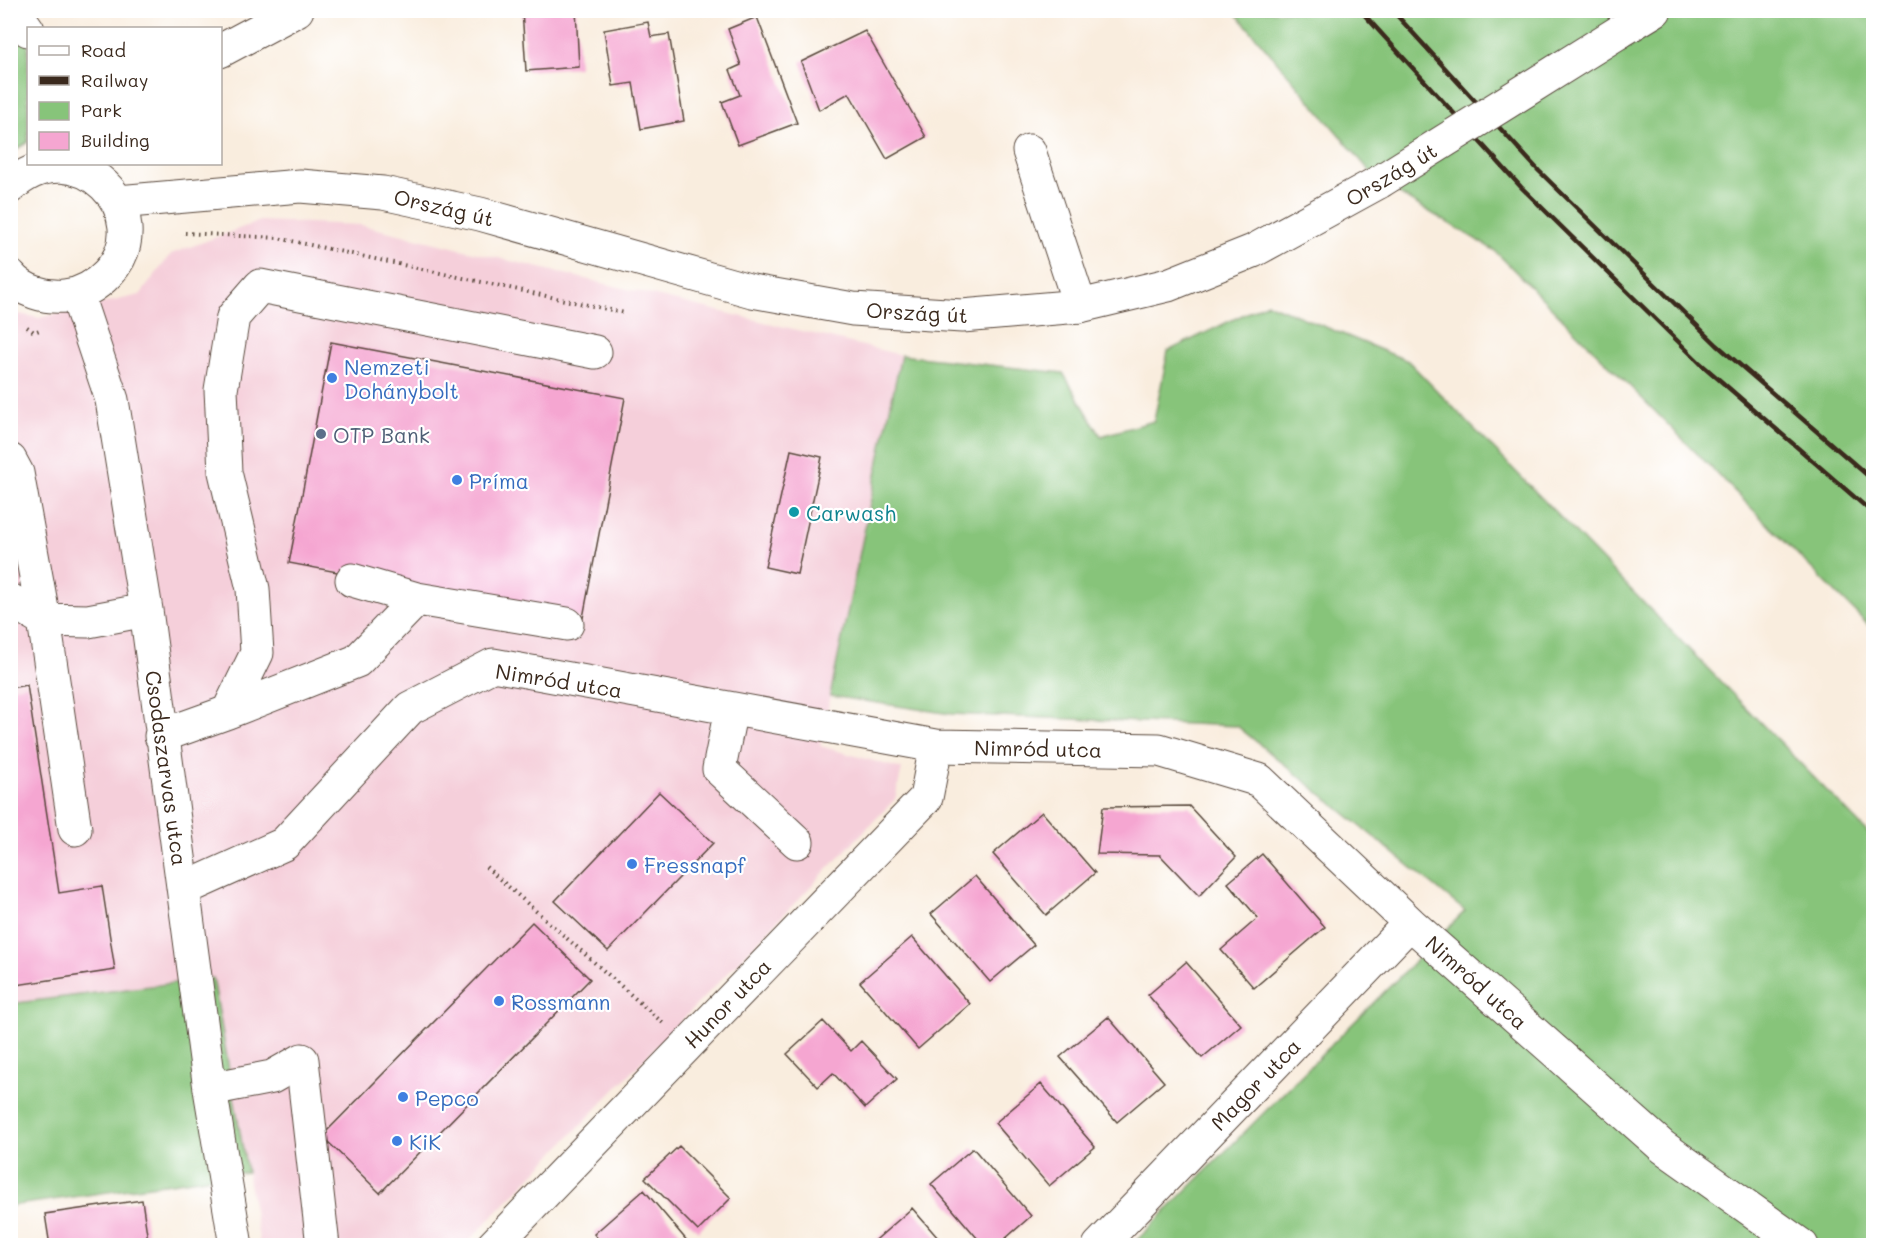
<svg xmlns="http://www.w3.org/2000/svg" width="1884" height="1256" font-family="Mali,sans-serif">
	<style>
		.built { fill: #f5cfda }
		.green { fill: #87c47a; stroke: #61774c; stroke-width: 1.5 }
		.building { fill: #f5a6d1 }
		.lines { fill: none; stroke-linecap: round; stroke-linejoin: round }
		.minor-casing { stroke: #58473b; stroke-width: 35 }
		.major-casing { stroke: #58473b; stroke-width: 35 }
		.path { stroke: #58473b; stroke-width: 4; stroke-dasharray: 1.5 4.5; stroke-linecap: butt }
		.minor { stroke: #fff; stroke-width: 33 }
		.major { stroke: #fff; stroke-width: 33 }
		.rail { stroke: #3b2a1e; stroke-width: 4.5 }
		.major-bridge-casing { stroke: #58473b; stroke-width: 35; stroke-linecap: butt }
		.major-bridge { stroke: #fff; stroke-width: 33 }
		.shop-dot { fill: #3f7fe0; stroke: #fff; stroke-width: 2 }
		.service-dot { fill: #5c6f8a; stroke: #fff; stroke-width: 2 }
		.culture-dot { fill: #0f9aa8; stroke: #fff; stroke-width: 2 }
		.labels { text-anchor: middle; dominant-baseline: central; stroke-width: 4.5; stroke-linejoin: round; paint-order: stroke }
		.street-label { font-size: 21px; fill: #3b2a1e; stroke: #fff }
		.shop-label { font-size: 21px; fill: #366cbe; stroke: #fff; text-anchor: start }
		.service-label { font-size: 21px; fill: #4e5e75; stroke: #fff; text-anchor: start }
		.culture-label { font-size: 21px; fill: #0d838f; stroke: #fff; text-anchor: start }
	</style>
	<rect width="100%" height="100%" fill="#fff"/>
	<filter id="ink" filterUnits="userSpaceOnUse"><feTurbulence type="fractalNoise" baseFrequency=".0167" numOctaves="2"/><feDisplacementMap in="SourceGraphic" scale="12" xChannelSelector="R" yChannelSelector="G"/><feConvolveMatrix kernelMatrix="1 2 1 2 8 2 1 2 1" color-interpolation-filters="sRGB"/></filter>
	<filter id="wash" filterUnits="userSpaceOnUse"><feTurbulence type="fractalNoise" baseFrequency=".008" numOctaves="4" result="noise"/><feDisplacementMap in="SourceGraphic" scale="24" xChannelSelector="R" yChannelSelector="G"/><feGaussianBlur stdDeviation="1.35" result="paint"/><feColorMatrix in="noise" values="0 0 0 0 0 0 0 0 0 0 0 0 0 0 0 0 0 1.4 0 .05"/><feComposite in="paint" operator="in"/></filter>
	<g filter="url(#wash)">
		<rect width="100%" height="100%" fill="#f9edde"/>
		<!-- built -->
		<path class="built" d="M 260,221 L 361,225 L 901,355 L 820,746 L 902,769 L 895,799 L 465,1245 L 260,1245 L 213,978 L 11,1004 L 10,312 L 39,318 L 140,295 L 171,254 Z"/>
		<!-- green -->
		<path class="green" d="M 10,11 L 28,30 L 28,142 L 11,153 Z
			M 1234,11 L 1873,11 L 1873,630 L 1494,250 L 1379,182 Z
			M 1267,303 L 1408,361 L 1873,838 L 1873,1245 L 1132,1245 L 1465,911 L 1237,726 L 951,714 L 830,696 L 901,355 L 1063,373 L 1101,436 L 1154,421 L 1168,351 Z
			M 213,978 L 247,1172 L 11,1206 L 10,1004 Z"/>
		<g id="blocks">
			<!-- building -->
			<path class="building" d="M 522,10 L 576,10 L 579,67 L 526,71 Z
				M 757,17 L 797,123 L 738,145 L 722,102 L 740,95 L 730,70 L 741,65 L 728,29 Z
				M 648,22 L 651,37 L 669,34 L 684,121 L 641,129 L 633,83 L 613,86 L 604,30 Z
				M 865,31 L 926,137 L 887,159 L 849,93 L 819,110 L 801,62 Z
				M 331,342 L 625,398 L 583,618 L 289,563 Z
				M 791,450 L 822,457 L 797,574 L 765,567 Z
				M 27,685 L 59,893 L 102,886 L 115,970 L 10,986 L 10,688 Z
				M 659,792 L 713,843 L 608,951 L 555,901 Z
				M 1189,806 L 1236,857 L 1199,896 L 1160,855 L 1097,854 L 1103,807 Z
				M 1042,812 L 1095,873 L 1046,915 L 993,854 Z
				M 1262,854 L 1325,927 L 1254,988 L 1221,950 L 1258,918 L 1228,883 Z
				M 975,876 L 1034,945 L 990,982 L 931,914 Z
				M 532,922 L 590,979 L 380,1193 L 322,1136 Z
				M 912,937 L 970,1004 L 918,1049 L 860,982 Z
				M 1186,962 L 1241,1025 L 1202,1058 L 1148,995 Z
				M 1108,1017 L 1164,1082 L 1117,1122 L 1060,1057 Z
				M 823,1021 L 851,1051 L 861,1041 L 897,1079 L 865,1108 L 833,1073 L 818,1087 L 787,1054 Z
				M 1041,1084 L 1095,1147 L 1049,1186 L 995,1123 Z
				M 679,1146 L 731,1198 L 698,1231 L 645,1178 Z
				M 973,1148 L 1031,1216 L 997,1246 L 984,1246 L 931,1184 Z
				M 644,1190 L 688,1242 L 683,1246 L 604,1246 L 594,1234 Z
				M 142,1200 L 148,1241 L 118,1246 L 50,1246 L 45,1214 Z
				M 912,1208 L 945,1246 L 869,1246 Z"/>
		</g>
	</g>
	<g filter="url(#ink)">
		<use href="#blocks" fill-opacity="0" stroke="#58473b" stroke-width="1.5"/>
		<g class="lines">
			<!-- minor casing -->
			<g class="minor-casing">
				<path id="minor" d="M 14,10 L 28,30
					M 220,51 L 297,10
					M 1029,151 L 1080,306
					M 77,295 L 112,400 L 146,610 L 210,1089 L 236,1246
					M 10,460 L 17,473 L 44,620 L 75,829
					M 352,580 L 417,599
					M 10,600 L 44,620 L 88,621 L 146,610
					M 731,709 L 719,769 L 797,842
					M 228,712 L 257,653 L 253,589 L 225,472 L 221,390 L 233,317 L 260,286 L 595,352
					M 161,736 L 228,712 L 357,661 L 417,599 L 567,624
					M 184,889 L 284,844 L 410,708 L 493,665 L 936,746 L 1159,750 L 1259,780 L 1410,923 L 1663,1147 L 1802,1246
					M 210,1089 L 272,1077 L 302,1060 L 323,1246
					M 493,1246 L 926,798 L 936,746
					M 1099,1246 L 1410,923"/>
			</g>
			<!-- major casing -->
			<g class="major-casing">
				<path id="major" d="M 1619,32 L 1655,10
					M 10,187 C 77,125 162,216 108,273 C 96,286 83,294 65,296 C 46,298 22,291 10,276
					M 118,202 L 300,186 L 383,193 L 480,214 L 752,291 L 853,309 L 962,316 L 1080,306 L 1168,285 L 1253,251 L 1379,182"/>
			</g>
			<!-- path -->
			<path class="path" d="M 185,233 L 278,238 L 625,313
				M 27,327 L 34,332 L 42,329
				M 486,867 L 663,1023"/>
			<!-- minor -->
			<use href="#minor" class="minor"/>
			<!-- major -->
			<use href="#major" class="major"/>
			<!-- rail -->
			<path class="rail" d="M 1360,10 L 1521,187 L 1700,363 L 1874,514
				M 1392,10 L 1539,171 L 1717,345 L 1874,481"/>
			<!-- major-bridge casing -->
			<g class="major-bridge-casing">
				<path id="major-bridge" d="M 1379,182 L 1619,32"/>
			</g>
			<!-- major-bridge -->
			<use href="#major-bridge" class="major-bridge"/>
		</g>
	</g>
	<!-- markers -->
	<g class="shop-dot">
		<circle cx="332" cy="378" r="6"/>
		<circle cx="457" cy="480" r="6"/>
		<circle cx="632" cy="864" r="6"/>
		<circle cx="499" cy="1001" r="6"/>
		<circle cx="403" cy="1097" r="6"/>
		<circle cx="397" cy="1141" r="6"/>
	</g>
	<circle class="service-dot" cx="321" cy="434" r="6"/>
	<circle class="culture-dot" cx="794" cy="512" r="6"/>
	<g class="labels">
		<!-- street labels -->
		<g class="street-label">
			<text transform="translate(1391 174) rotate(-31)">Ország út</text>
			<text transform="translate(444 207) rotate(13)">Ország út</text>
			<text transform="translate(917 312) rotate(3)">Ország út</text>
			<text transform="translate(559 680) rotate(9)">Nimród utca</text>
			<text transform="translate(1038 748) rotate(1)">Nimród utca</text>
			<text transform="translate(167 768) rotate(82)">Csodaszarvas utca</text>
			<text transform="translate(1477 982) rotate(42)">Nimród utca</text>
			<text transform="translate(727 1003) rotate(-46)">Hunor utca</text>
			<text transform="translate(1255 1084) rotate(-46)">Magor utca</text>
		</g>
		<!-- shop labels -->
		<g class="shop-label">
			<text x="344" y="366">Nemzeti<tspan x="344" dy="24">Dohánybolt</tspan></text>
			<text x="469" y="480">Príma</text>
			<text x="644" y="864">Fressnapf</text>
			<text x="511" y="1001">Rossmann</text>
			<text x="415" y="1097">Pepco</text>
			<text x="409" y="1141">KiK</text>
		</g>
		<!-- service labels -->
		<g class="service-label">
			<text x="333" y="434">OTP Bank</text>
		</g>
		<!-- culture labels -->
		<g class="culture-label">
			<text x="806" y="512">Carwash</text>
		</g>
	</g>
	<!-- margin -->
	<rect width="1884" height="1256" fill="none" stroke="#fff" stroke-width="36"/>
	<!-- legend -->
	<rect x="27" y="27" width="195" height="138" fill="#ffffff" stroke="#b1aaa5" stroke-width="1.5"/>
	<rect x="39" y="46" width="30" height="9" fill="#ffffff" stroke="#b1aaa5" stroke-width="1.5"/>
	<text x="81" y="57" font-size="18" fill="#3b2a1e">Road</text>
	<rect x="39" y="76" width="30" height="9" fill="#3b2a1e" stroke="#b1aaa5" stroke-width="1.5"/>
	<text x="81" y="87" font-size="18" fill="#3b2a1e">Railway</text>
	<rect x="39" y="102" width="30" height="18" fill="#87c47a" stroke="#b1aaa5" stroke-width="1.5"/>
	<text x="81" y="117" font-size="18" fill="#3b2a1e">Park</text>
	<rect x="39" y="132" width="30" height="18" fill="#f5a6d1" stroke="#b1aaa5" stroke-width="1.5"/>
	<text x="81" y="147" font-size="18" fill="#3b2a1e">Building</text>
</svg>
